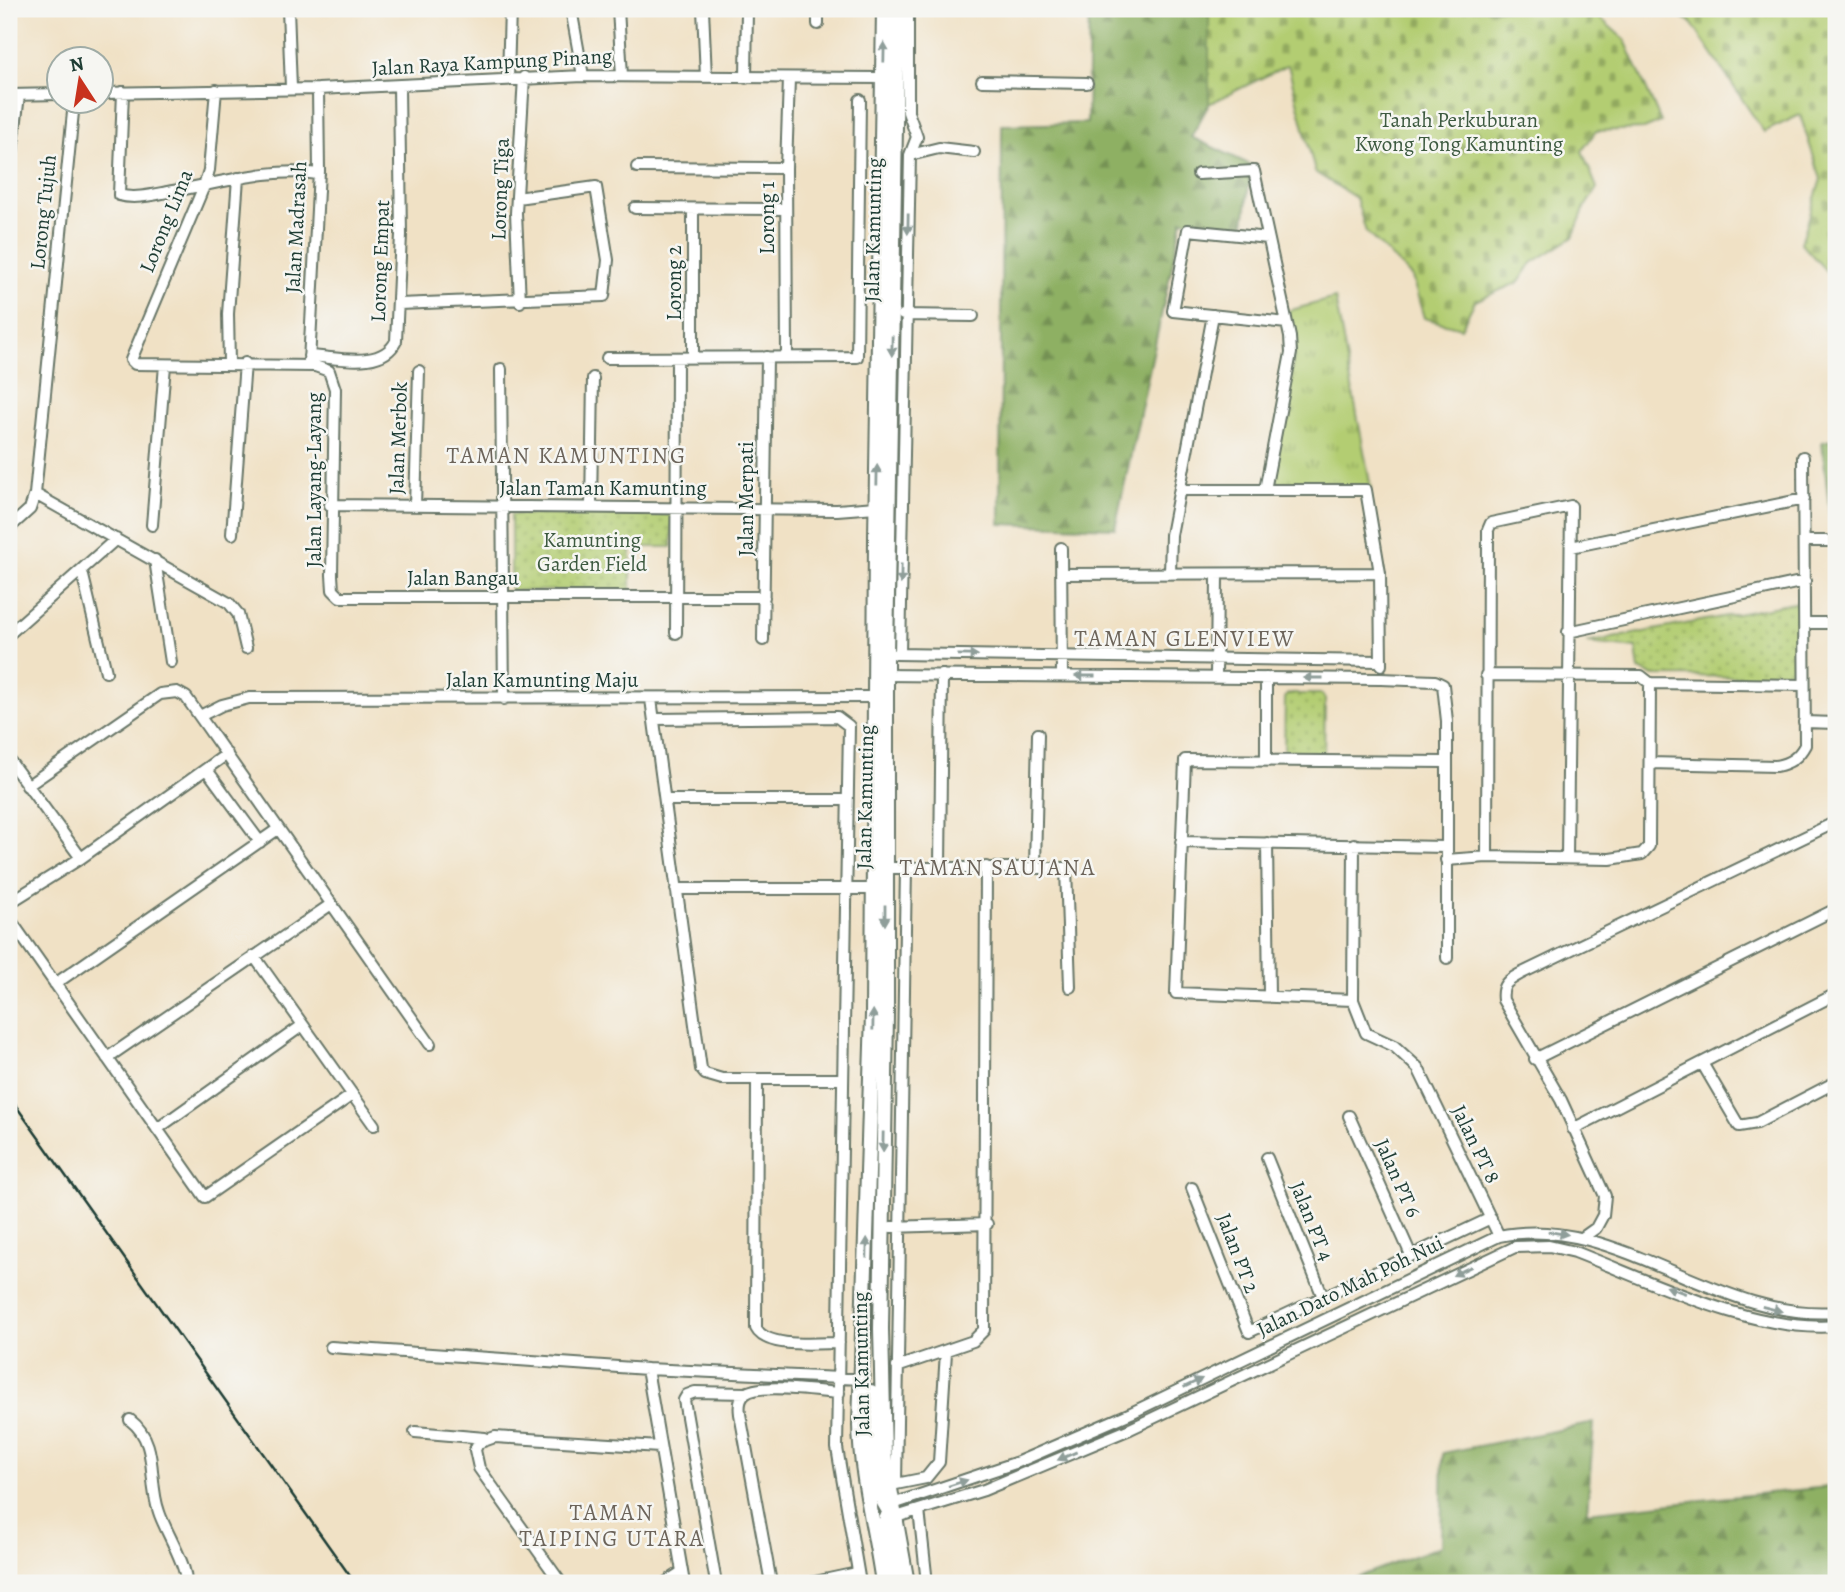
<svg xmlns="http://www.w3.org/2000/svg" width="1845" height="1592" font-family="Alegreya,serif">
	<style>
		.grass { fill: url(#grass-tufts); stroke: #698553; stroke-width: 2 }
		.forest { fill: url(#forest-firs); stroke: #56764c; stroke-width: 2 }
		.cemetery { fill: url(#cemetery-stones); stroke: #698553; stroke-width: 2 }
		.park { fill: url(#park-dots); stroke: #698553; stroke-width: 2 }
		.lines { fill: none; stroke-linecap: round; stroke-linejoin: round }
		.minor-casing { stroke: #687667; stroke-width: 14 }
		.major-casing { stroke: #687667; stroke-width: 18 }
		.minor { stroke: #fff; stroke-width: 10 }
		.major { stroke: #fff; stroke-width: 14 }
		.rail { stroke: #1f3d34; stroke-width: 2.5 }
		.oneway { fill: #8f9e9a }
		.labels { text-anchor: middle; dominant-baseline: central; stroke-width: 5; stroke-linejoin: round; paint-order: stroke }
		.street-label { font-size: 21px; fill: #1f3d34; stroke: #f6f6f2 }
		.park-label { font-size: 21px; fill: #3d5a40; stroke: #f6f6f2 }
		.neighbourhood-label { font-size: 23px; letter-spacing: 2px; fill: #6c645a; stroke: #f6f6f2 }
	</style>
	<defs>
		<pattern id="grass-tufts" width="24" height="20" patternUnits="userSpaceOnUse" patternTransform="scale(1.75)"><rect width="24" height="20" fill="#b3cd72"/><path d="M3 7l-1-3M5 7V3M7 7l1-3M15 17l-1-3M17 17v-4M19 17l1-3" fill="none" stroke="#91a85e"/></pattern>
		<pattern id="forest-firs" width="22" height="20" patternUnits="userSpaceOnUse" patternTransform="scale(1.75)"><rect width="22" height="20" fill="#8eb064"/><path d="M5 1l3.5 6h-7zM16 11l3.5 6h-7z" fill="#739053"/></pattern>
		<pattern id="cemetery-stones" width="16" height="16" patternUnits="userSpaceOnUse" patternTransform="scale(1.75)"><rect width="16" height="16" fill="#b3cd72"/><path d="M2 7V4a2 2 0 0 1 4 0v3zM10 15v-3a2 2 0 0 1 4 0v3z" fill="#91a85e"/></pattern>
		<pattern id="park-dots" width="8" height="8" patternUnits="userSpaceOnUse" patternTransform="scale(1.75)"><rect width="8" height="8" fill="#b3cd72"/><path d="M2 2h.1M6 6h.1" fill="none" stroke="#91a85e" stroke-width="1.8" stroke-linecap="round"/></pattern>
	</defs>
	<rect width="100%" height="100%" fill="#f6f6f2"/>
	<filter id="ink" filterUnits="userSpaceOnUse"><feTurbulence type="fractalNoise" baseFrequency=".0143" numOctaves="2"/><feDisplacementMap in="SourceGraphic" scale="14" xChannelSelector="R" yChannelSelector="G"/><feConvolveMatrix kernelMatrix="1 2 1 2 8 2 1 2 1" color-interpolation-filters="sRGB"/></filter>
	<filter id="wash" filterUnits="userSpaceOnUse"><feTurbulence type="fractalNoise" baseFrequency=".00686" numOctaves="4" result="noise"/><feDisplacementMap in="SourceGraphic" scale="28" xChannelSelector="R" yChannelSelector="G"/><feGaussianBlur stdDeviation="1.57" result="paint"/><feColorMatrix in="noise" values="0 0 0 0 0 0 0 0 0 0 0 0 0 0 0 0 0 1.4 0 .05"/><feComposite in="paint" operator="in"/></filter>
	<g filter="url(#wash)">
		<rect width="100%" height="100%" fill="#f0e1c5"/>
		<!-- grass -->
		<path class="grass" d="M 1335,298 L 1371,488 L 1281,486 L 1272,474 L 1295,350 L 1288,311 Z"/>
		<!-- forest -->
		<path class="forest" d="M 1089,9 L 1209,9 L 1209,104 L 1191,137 L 1251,165 L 1244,225 L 1182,220 L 1115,528 L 1000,524 L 1002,125 L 1087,123 Z
			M 1836,439 L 1836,525 L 1831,525 L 1822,442 Z
			M 1594,1423 L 1587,1512 L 1836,1486 L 1836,1583 L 1341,1583 L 1441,1546 L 1443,1453 Z"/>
		<!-- cemetery -->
		<path class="cemetery" d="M 1209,9 L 1590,9 L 1625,40 L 1661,122 L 1644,129 L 1596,131 L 1582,151 L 1597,188 L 1585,207 L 1573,237 L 1532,263 L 1519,282 L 1475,301 L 1461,328 L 1424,318 L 1412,277 L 1366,232 L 1356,198 L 1315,172 L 1288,65 L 1209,104 Z
			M 1664,9 L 1836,9 L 1836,282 L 1801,243 L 1821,179 L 1800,115 L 1764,132 L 1690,21 Z"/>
		<!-- park -->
		<path class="park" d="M 511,514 L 672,514 L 672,547 L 631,547 L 631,590 L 511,591 Z
			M 1799,602 L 1799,677 L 1654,676 L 1639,670 L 1636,648 L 1587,643 Z
			M 1288,694 L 1322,694 L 1325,699 L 1324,755 L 1284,756 L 1285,698 Z"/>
	</g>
	<g filter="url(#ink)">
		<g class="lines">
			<!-- minor casing -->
			<g class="minor-casing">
				<path id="minor" d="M 288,9 L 291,88
					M 571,9 L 583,76
					M 618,9 L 622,76
					M 703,9 L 706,77
					M 818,24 L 818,9
					M 508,78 L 510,9
					M 746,78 L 747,9
					M 982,81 L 1087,83
					M 216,90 L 209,170 L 204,186 L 131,360 L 135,364 L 315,366 L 329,371 L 335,389 L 332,575 L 333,590 L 340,597 L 764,597
					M 123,92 L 119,195 C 136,200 156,194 173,191 C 222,183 269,167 319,174
					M 102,93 L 318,89 L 583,76 L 883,78
					M 9,95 L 60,94
					M 910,155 L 939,148 L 974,152
					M 637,167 L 786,168
					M 1198,174 L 1254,171 L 1290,337 L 1291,353 L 1265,490
					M 9,178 L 19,95
					M 635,208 L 786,209
					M 693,209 L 693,358
					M 1268,238 L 1188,230 L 1173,311 L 1287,323
					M 520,302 L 516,213 L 524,77
					M 399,304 L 604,296 L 608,260 L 596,187 L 517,198
					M 903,315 L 973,316
					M 309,356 C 336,357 382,370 396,341 L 401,235 L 399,86
					M 787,357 L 786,168 L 789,79
					M 607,358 L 857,357 L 860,100
					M 309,362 L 319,171 L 318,89
					M 229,363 L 228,314 L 238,178
					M 501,369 L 504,699
					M 1180,490 L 1366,490 L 1380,573 L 1381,665
					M 35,494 L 229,603 L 238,614 L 246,648
					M 330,505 L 837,510 L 876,507
					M 415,506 L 419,371
					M 591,507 L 593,378
					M 152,525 L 165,365
					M 9,528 L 30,509 L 35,494 L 74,102
					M 232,534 L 245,363
					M 1805,541 L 1836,541
					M 1571,547 L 1804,499
					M 1061,548 L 1062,676
					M 155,560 L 171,662
					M 82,572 L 106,672
					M 1061,574 L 1380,573
					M 1170,574 L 1171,535 L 1213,315
					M 1805,623 L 1836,623
					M 1568,632 L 1805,581
					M 676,633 L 677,358
					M 9,634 L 116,539
					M 763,640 L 767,357
					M 896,654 L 1381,661
					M 900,654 L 910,155 L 917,137 L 908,112 L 908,9
					M 880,675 L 1381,679 L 1435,681 L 1443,685 L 1447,721 L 1447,958
					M 1486,675 L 1641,676 L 1650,683 L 1804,685
					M 1216,677 L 1217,575
					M 651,699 L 701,1069 L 705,1074 L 722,1079 L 843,1079
					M 200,716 L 222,705 L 249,698 L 881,697
					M 654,719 L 837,717 L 849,726 L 837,1448 L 860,1583
					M 1804,722 L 1836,723
					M 1266,759 L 1266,678
					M 9,760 L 81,858
					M 1650,763 L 1776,766 C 1790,763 1798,758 1805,745 L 1803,457
					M 207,770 L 260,842
					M 27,786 L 160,694 L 177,692 L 186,697 L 430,1044
					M 666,800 L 847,800
					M 1181,842 L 1445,847
					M 1267,843 L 1269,996
					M 1354,844 L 1353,1000 L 1176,993 L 1185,760 L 1445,762
					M 1487,857 L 1488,530 L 1491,523 L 1571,506 L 1567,858
					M 1446,860 L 1487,857 L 1610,859 L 1642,854 L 1649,846 L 1650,683
					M 940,867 L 942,675
					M 1035,867 L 1038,734
					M 885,868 L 1066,868 L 1070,987
					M 906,868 L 896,1484 L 926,1478 L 939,1462 L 946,1352
					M 676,889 L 872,889
					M 9,903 L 81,858 L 227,754
					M 9,918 L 205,1197 L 352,1095
					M 254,956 L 374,1125
					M 55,984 L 278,829
					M 1353,1000 L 1366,1033 L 1394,1046 L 1418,1068 L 1499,1236
					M 107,1058 L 330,905
					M 1535,1059 L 1836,909
					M 1702,1063 L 1739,1126 L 1757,1123 L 1836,1082
					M 757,1079 L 756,1328 C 766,1349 818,1343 839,1343
					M 1349,1116 L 1411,1255
					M 157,1129 L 303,1025
					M 1573,1129 L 1836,994
					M 1267,1158 L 1323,1297
					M 1192,1188 L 1249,1332 L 1491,1218
					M 891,1227 L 987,1224
					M 1582,1238 L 1596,1228 L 1603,1215 L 1605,1196 L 1561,1100 L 1503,1000 C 1501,985 1507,981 1520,974 L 1836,822
					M 331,1347 L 647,1369 L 862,1379
					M 897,1367 L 973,1341 L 984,1330 L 986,867
					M 647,1369 L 684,1583
					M 130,1420 C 160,1443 147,1480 159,1512 C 164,1529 190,1570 185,1583
					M 415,1432 L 485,1438
					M 893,1504 L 1018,1462 L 1131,1413 L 1499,1236 C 1614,1211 1716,1322 1836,1312
					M 919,1510 L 927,1583
					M 896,1517 L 984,1490 L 1130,1429 L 1515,1247 L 1549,1246 L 1575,1252 C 1653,1282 1753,1333 1836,1326
					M 561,1583 L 479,1468 L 475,1450 L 478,1443 L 495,1437 L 660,1447
					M 665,1583 L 682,1572
					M 716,1583 L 684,1400 L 687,1395 L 695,1392 L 746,1393
					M 771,1583 L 740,1414 C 739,1407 739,1399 745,1394 C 759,1382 820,1392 839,1393
					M 810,1583 L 857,1573"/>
			</g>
			<!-- major casing -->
			<g class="major-casing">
				<path id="major" d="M 897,9 L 886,654 L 886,1015 L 881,1329 L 884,1456 L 907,1583
					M 871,1392 C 872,1430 866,1480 890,1512
					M 893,1504 L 886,1520 L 894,1583
					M 883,1583 C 876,1531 861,1478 860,1425 L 873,1014 L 876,538 L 884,9"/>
			</g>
			<!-- minor -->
			<use href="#minor" class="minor"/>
			<!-- major -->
			<use href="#major" class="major"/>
			<!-- rail -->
			<path class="rail" d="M 9,1096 L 355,1583"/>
		</g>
		<!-- one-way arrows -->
		<defs><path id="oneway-solid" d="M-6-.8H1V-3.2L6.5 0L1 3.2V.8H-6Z" transform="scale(1.75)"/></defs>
		<g class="oneway">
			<use href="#oneway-solid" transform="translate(884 52) rotate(-89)"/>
			<use href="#oneway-solid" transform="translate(908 224) rotate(91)"/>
			<use href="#oneway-solid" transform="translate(892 346) rotate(91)"/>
			<use href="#oneway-solid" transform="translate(877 475) rotate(-89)"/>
			<use href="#oneway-solid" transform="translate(901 574) rotate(91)"/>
			<use href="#oneway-solid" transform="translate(968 655) rotate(1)"/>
			<use href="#oneway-solid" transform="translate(1085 676) rotate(-180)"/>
			<use href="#oneway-solid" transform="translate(1313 678) rotate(-180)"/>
			<use href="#oneway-solid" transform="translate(885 915) rotate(90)"/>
			<use href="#oneway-solid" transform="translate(873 1020) rotate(-89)"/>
			<use href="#oneway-solid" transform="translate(883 1142) rotate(91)"/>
			<use href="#oneway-solid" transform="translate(1558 1233) rotate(9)"/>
			<use href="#oneway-solid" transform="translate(867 1248) rotate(-89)"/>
			<use href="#oneway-solid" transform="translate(1462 1271) rotate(154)"/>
			<use href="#oneway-solid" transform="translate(1676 1290) rotate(-160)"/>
			<use href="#oneway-solid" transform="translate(1772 1309) rotate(14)"/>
			<use href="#oneway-solid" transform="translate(1193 1383) rotate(-26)"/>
			<use href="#oneway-solid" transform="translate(1067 1456) rotate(157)"/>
			<use href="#oneway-solid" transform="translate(958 1483) rotate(-18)"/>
		</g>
	</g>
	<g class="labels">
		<!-- street labels -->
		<g class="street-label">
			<text transform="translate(492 62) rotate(-3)">Jalan Raya Kampung Pinang</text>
			<text transform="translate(500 189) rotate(-88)">Lorong Tiga</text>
			<text transform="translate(43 212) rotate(-84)">Lorong Tujuh</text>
			<text transform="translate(767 218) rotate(-90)">Lorong 1</text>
			<text transform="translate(166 221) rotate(-68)">Lorong Lima</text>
			<text transform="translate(296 227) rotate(-87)">Jalan Madrasah</text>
			<text transform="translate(873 230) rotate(-89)">Jalan Kamunting</text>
			<text transform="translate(380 261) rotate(-88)">Lorong Empat</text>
			<text transform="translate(674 283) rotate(-90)">Lorong 2</text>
			<text transform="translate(398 438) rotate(-88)">Jalan Merbok</text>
			<text transform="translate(314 480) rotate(-90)">Jalan Layang-Layang</text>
			<text x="603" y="488">Jalan Taman Kamunting</text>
			<text transform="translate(746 499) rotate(-90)">Jalan Merpati</text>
			<text x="463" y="578">Jalan Bangau</text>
			<text x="542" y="680">Jalan Kamunting Maju</text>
			<text transform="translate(865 797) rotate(-89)">Jalan Kamunting</text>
			<text transform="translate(1476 1144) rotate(64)">Jalan PT 8</text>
			<text transform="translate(1398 1178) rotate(66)">Jalan PT 6</text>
			<text transform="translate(1312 1221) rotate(68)">Jalan PT 4</text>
			<text transform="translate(1238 1253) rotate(69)">Jalan PT 2</text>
			<text transform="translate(1350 1286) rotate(-26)">Jalan Dato Mah Poh Nui</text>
			<text transform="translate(861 1364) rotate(-91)">Jalan Kamunting</text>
		</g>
		<!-- park labels -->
		<g class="park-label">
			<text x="1459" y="120">Tanah Perkuburan<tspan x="1459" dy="24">Kwong Tong Kamunting</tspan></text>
			<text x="592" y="540">Kamunting<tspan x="592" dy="24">Garden Field</tspan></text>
		</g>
		<!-- neighbourhood labels -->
		<g class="neighbourhood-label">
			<text x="567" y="455">TAMAN KAMUNTING</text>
			<text x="1185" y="638">TAMAN GLENVIEW</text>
			<text x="998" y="867">TAMAN SAUJANA</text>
			<text x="612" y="1512">TAMAN<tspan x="612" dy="26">TAIPING UTARA</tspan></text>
		</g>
	</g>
	<!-- margin -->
	<rect width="1845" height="1592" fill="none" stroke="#f6f6f2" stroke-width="35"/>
	<!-- north arrow -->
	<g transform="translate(80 80) rotate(348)"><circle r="33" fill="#f6f6f2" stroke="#a0aca6" stroke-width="2"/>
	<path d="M0-5L12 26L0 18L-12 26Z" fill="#c8321e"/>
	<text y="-10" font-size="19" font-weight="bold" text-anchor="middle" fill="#1f3d34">N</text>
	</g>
</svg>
